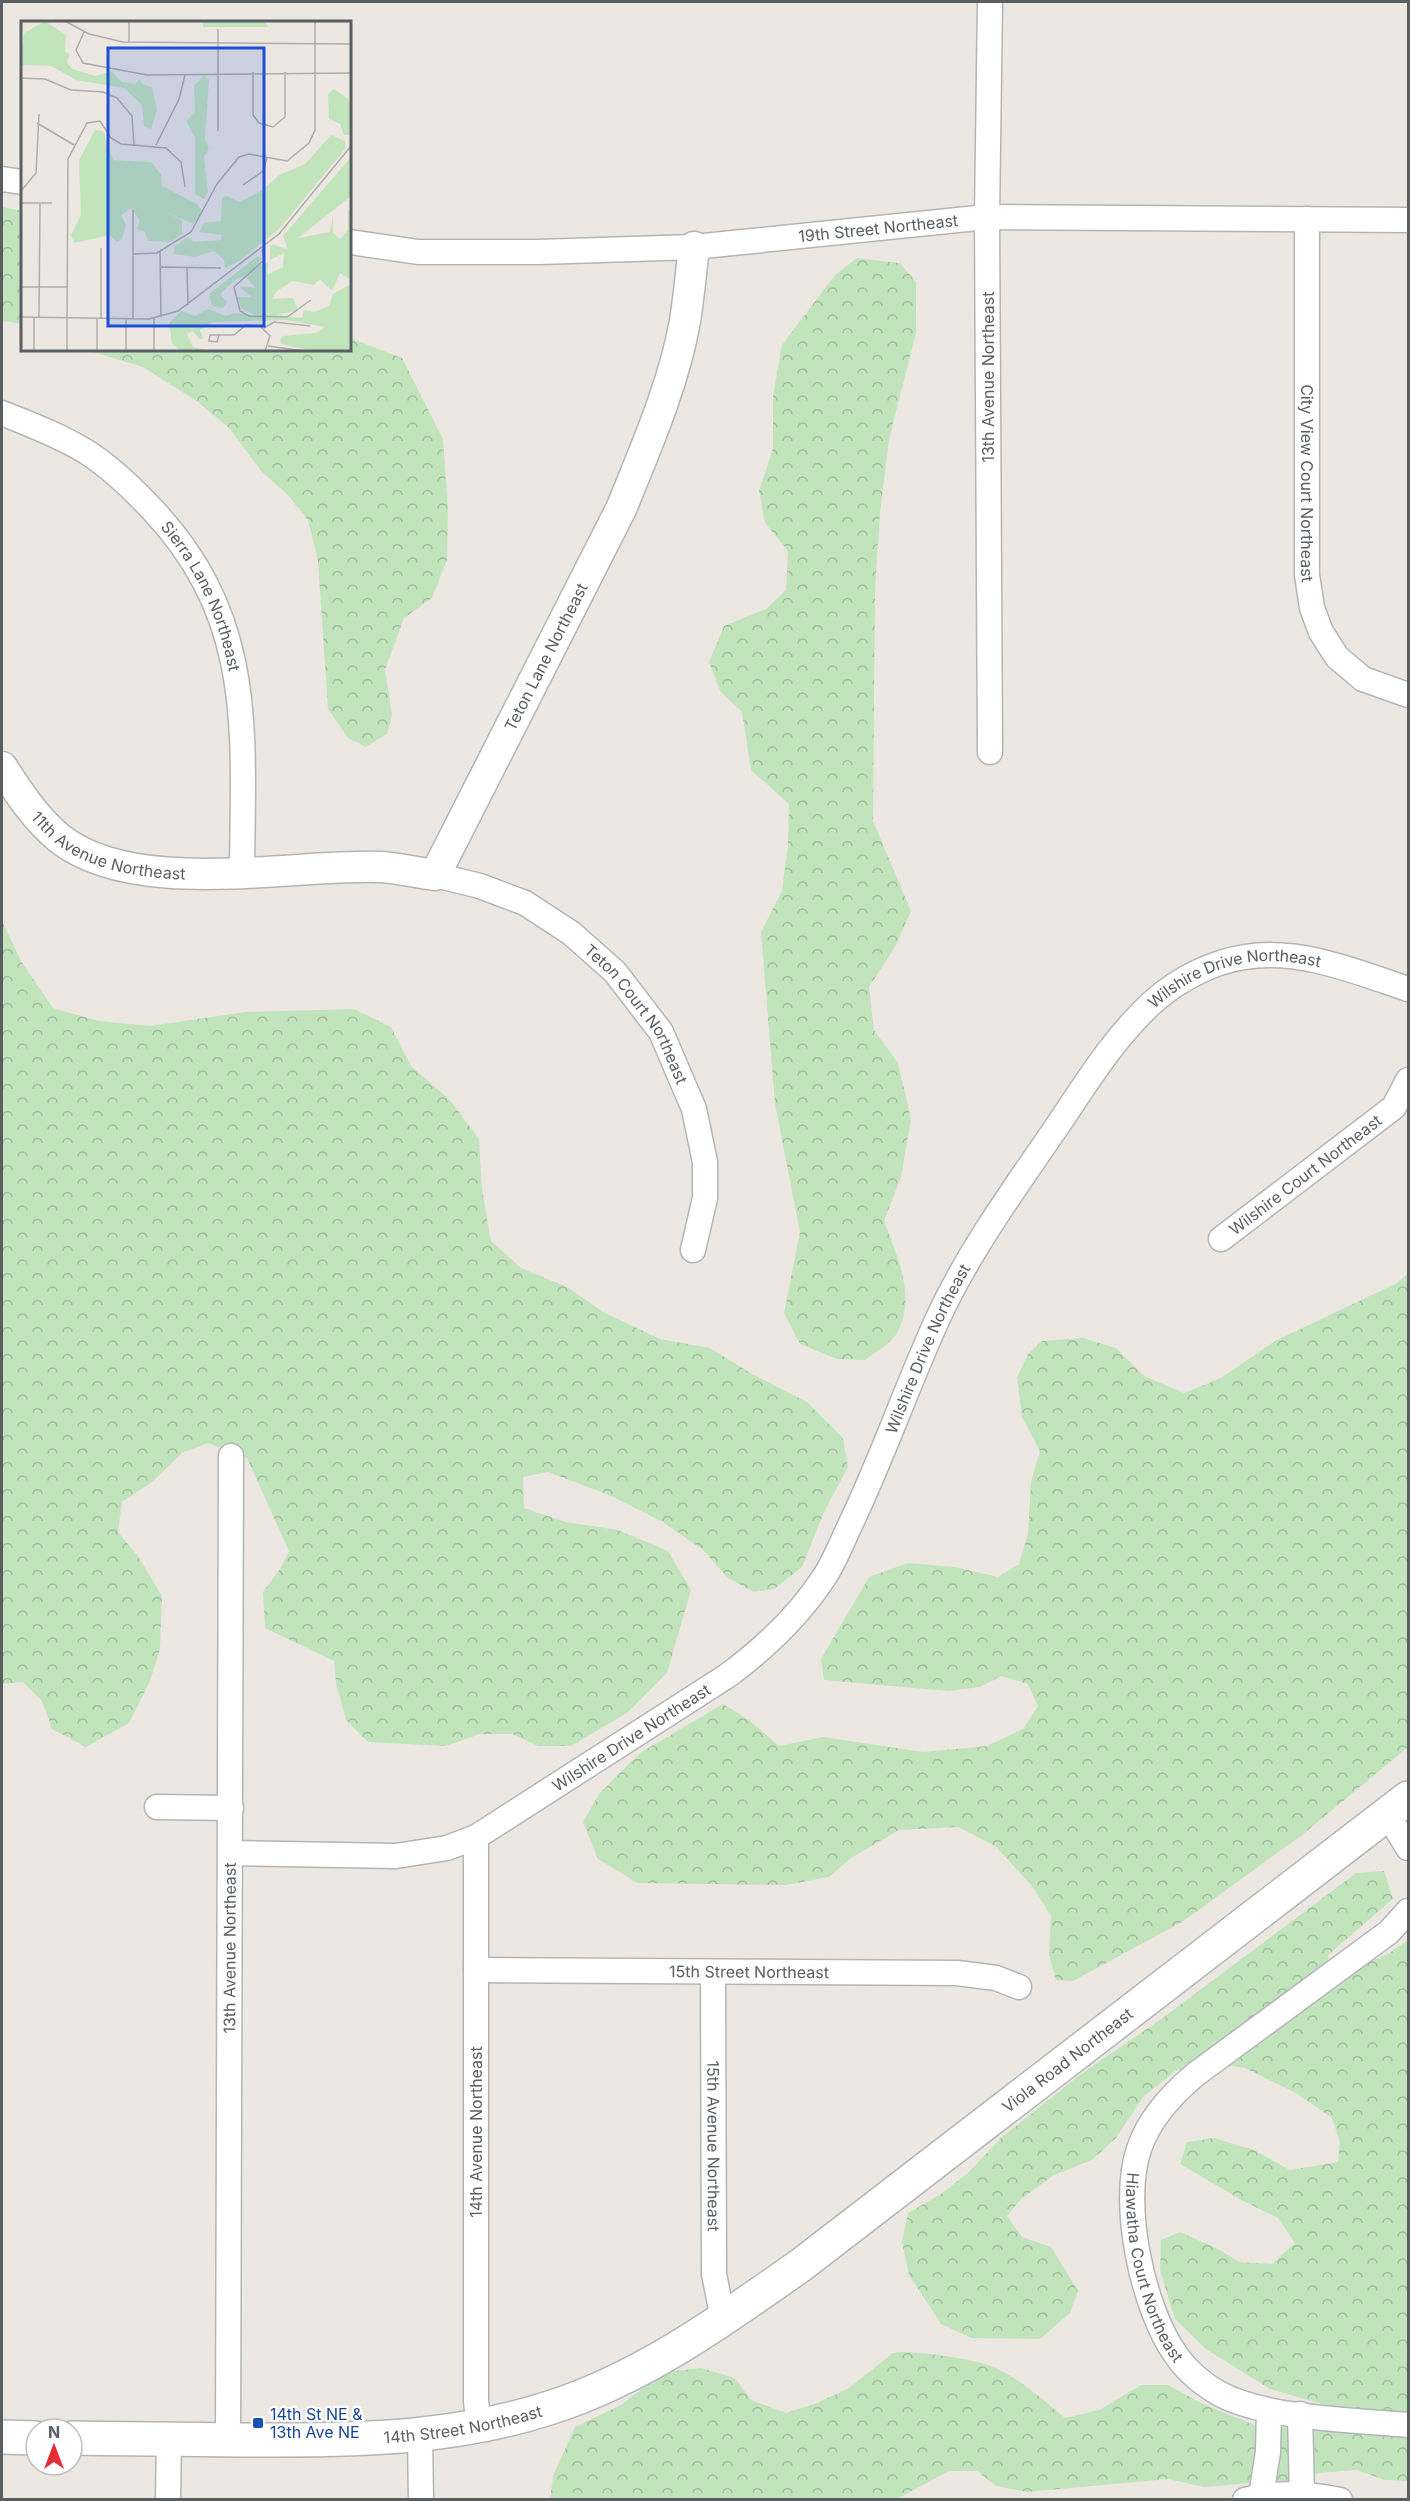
<svg xmlns="http://www.w3.org/2000/svg" width="1410" height="2501" font-family="Inter,sans-serif">
	<style>
		.forest { fill: url(#forest-crowns) }
		.lines { fill: none; stroke-linecap: round; stroke-linejoin: round }
		.minor-casing { stroke: #b2b5b8; stroke-width: 27 }
		.tertiary-casing { stroke: #b2b5b8; stroke-width: 33 }
		.secondary-casing { stroke: #b0b5b9; stroke-width: 36 }
		.minor { stroke: #fff; stroke-width: 24 }
		.tertiary { stroke: #fff; stroke-width: 30 }
		.secondary { stroke: #fff; stroke-width: 33 }
		.transit-dot { fill: #1a4fb4; stroke: #fff; stroke-width: 2 }
		.labels { text-anchor: middle; dominant-baseline: central; stroke-width: 4.5; stroke-linejoin: round; paint-order: stroke }
		.street-label { font-size: 16px; fill: #595e62; stroke: #fff }
		.transit-label { font-size: 16px; fill: #164399; stroke: #fff; text-anchor: start }
		.inset-road { fill: none; stroke: #adadaa; stroke-width: 1.5 }
		.view { fill: #1d4ed8; fill-opacity: 0.15; stroke: #1d4ed8; stroke-width: 3 }
		.inset-edge { fill: none; stroke: #595e62; stroke-width: 3 }
	</style>
	<defs>
		<pattern id="forest-crowns" width="20" height="18" patternUnits="userSpaceOnUse" patternTransform="scale(1.5)"><rect width="20" height="18" fill="#c2e4bd"/><path d="M2 6a3 3 0 1 1 6 0M12 15a3 3 0 1 1 6 0" fill="none" stroke="#a1bc9d"/></pattern>
	</defs>
	<rect width="100%" height="100%" fill="#ece8e1"/>
	<!-- forest -->
	<path class="forest" d="M 2,207 L 22,211 L 22,324 L 2,321 Z
		M 857,258 L 900,263 L 916,282 L 916,333 L 889,439 L 880,513 L 875,590 L 873,821 L 911,911 L 895,947 L 869,987 L 874,1030 L 898,1063 L 911,1119 L 901,1177 L 884,1221 C 897,1256 917,1297 897,1333 C 892,1343 874,1353 865,1360 L 837,1359 L 800,1344 L 784,1313 L 800,1232 L 775,1104 L 761,932 L 782,891 L 788,844 L 789,804 L 751,770 L 742,712 L 720,691 L 709,662 L 724,626 L 766,609 L 786,590 L 788,551 L 765,523 L 759,491 L 773,448 L 773,396 L 782,345 L 835,275 Z
		M 350,338 L 402,358 L 443,439 L 448,510 L 447,560 L 432,598 L 404,618 L 385,670 L 392,715 L 387,734 L 366,747 L 348,738 L 328,709 L 318,561 L 308,520 L 288,495 L 262,472 L 229,428 L 198,402 L 143,367 L 86,350 L 350,350 Z
		M 2,921 L 21,961 L 53,1008 L 99,1021 L 150,1026 L 245,1012 L 354,1009 L 391,1027 L 411,1066 L 450,1100 L 479,1139 L 482,1189 L 491,1241 L 521,1268 L 569,1288 L 603,1312 L 660,1339 L 710,1348 L 752,1374 L 807,1402 L 843,1438 L 848,1467 L 824,1512 L 802,1567 L 774,1589 L 754,1592 L 728,1578 L 703,1550 L 663,1522 L 609,1495 L 548,1472 L 523,1477 L 524,1508 L 566,1522 L 618,1530 L 668,1551 L 691,1590 L 667,1673 L 627,1713 L 571,1746 L 538,1746 L 512,1734 L 480,1734 L 446,1746 L 368,1742 L 346,1720 L 336,1684 L 334,1661 L 265,1628 L 263,1592 L 280,1569 L 289,1551 L 247,1458 L 208,1443 L 182,1453 L 152,1482 L 122,1502 L 118,1532 L 138,1556 L 162,1596 L 160,1649 L 150,1681 L 129,1723 L 86,1747 L 52,1729 L 42,1701 L 23,1682 L 2,1684 Z
		M 1408,1273 L 1408,1747 L 1302,1835 L 1182,1922 L 1073,1981 L 1056,1980 L 1049,1954 L 1051,1916 L 1032,1886 L 995,1846 L 958,1827 L 899,1830 L 851,1858 L 829,1877 L 786,1885 L 637,1883 L 598,1859 L 583,1822 L 599,1794 L 640,1753 L 723,1704 L 749,1720 L 779,1746 L 823,1737 L 924,1752 L 987,1746 L 1023,1729 L 1038,1706 L 1028,1684 L 1001,1676 L 980,1687 L 948,1691 L 824,1680 L 821,1659 L 869,1577 L 908,1563 L 955,1567 L 998,1577 L 1019,1564 L 1028,1534 L 1031,1482 L 1040,1451 L 1022,1417 L 1017,1377 L 1028,1354 L 1042,1341 L 1083,1338 L 1116,1348 L 1144,1376 L 1184,1393 L 1221,1378 L 1275,1341 L 1397,1283 Z
		M 1384,1871 L 1393,1899 L 1328,1955 L 1330,1980 L 1388,1954 L 1408,1940 L 1408,2412 L 1388,2414 L 1346,2411 L 1270,2389 L 1206,2349 L 1175,2319 L 1160,2270 L 1161,2240 L 1180,2232 L 1218,2249 L 1239,2262 L 1272,2264 L 1295,2243 L 1278,2218 L 1243,2201 L 1180,2164 L 1187,2142 L 1214,2138 L 1254,2150 L 1290,2170 L 1338,2162 L 1340,2142 L 1332,2118 L 1296,2093 L 1245,2068 L 1220,2064 L 1177,2070 L 1143,2097 L 1116,2138 L 1092,2160 L 1054,2175 L 1021,2199 L 1007,2216 L 1022,2237 L 1051,2247 L 1078,2291 L 1070,2313 L 1040,2339 L 971,2338 L 941,2324 L 909,2275 L 902,2242 L 908,2213 L 941,2194 L 969,2172 L 1001,2138 L 1081,2074 L 1160,2020 L 1356,1873 Z
		M 900,2352 C 929,2353 965,2357 993,2367 C 1015,2375 1046,2402 1065,2418 L 1099,2410 L 1141,2385 L 1168,2385 L 1203,2404 L 1257,2426 L 1294,2428 L 1408,2420 L 1408,2481 L 1385,2480 L 1356,2470 L 1319,2473 L 1295,2483 L 1248,2483 L 1204,2487 L 1168,2479 L 1027,2492 L 996,2486 L 977,2471 L 949,2471 L 897,2499 L 550,2500 L 553,2476 L 575,2427 L 621,2405 L 664,2372 L 701,2368 L 735,2378 L 751,2400 L 786,2413 L 817,2403 L 849,2388 L 893,2353 Z"/>
	<g class="lines">
		<!-- minor casing -->
		<g class="minor-casing">
			<g id="minor">
				<path d="M 2,179 L 22,182"/>
				<path id="s1" d="M 1307,219 L 1307,575 L 1312,608 L 1321,632 L 1337,657 L 1363,679 L 1408,695"/>
				<path id="s2" d="M 350,242 L 418,252 L 539,252 L 694,247 L 987,217 L 1408,220"/>
				<path id="s3" d="M 2,413 C 29,424 59,435 85,451 C 109,466 131,487 150,507 C 256,618 243,731 242,872"/>
				<path d="M 990,752 L 987,217 L 990,2"/>
				<path id="s4" d="M 435,875 L 480,886 L 525,903 L 571,933 L 615,972 L 661,1032 L 694,1109 L 705,1162 L 705,1198 L 693,1250"/>
				<path id="s5" d="M 1221,1239 L 1394,1107 L 1408,1080"/>
				<path d="M 157,1807 L 231,1808"/>
				<path d="M 1388,1815 L 1408,1848"/>
				<path d="M 476,1837 L 476,2401 L 479,2427"/>
				<path id="s6" d="M 231,1853 L 396,1856 L 447,1848 L 476,1837 L 727,1676 C 765,1648 799,1616 825,1576 C 835,1560 843,1540 851,1523 C 883,1456 907,1386 938,1318 C 970,1249 1015,1188 1058,1125 C 1087,1082 1115,1036 1154,1001 C 1179,979 1212,962 1245,957 C 1300,948 1357,972 1408,989"/>
				<path id="s7" d="M 1408,1911 L 1389,1932 L 1196,2074 C 1172,2094 1149,2119 1139,2149 C 1120,2204 1143,2309 1176,2355 C 1187,2371 1204,2385 1220,2394 C 1268,2419 1354,2420 1408,2425"/>
				<path id="s8" d="M 476,1970 L 957,1973 L 996,1978 L 1019,1987"/>
				<path id="s9" d="M 713,1972 L 714,2274 L 723,2319"/>
				<path d="M 1300,2414 L 1302,2495"/>
				<path d="M 420,2435 L 421,2500"/>
				<path id="s10" d="M 228,2440 L 231,1456"/>
				<path d="M 1261,2496 L 1268,2452 L 1269,2411"/>
				<path d="M 168,2500 L 169,2440"/>
				<path d="M 1245,2500 C 1275,2491 1310,2494 1340,2500"/>
			</g>
		</g>
		<!-- tertiary casing -->
		<g class="tertiary-casing">
			<g id="tertiary">
				<path id="s11" d="M 2,767 C 18,792 36,819 59,838 C 134,898 289,864 381,867 C 399,868 417,873 435,875 L 621,509 C 645,450 674,384 685,321 C 689,296 691,272 694,247"/>
			</g>
		</g>
		<!-- secondary casing -->
		<g class="secondary-casing">
			<g id="secondary">
				<path d="M 2,2437 L 36,2438"/>
				<path id="s12" d="M 72,2438 C 140,2439 208,2440 276,2440 C 369,2440 460,2437 549,2408 C 641,2379 723,2320 801,2265 L 1408,1798"/>
			</g>
		</g>
		<!-- minor -->
		<use href="#minor" class="minor"/>
		<!-- tertiary -->
		<use href="#tertiary" class="tertiary"/>
		<!-- secondary -->
		<use href="#secondary" class="secondary"/>
	</g>
	<!-- markers -->
	<rect class="transit-dot" x="252" y="2417" width="12" height="12" rx="3"/>
	<g class="labels">
		<!-- street labels -->
		<g class="street-label">
			<text stroke="none"><textPath href="#s2" startOffset="530">19th Street Northeast</textPath></text>
			<text transform="translate(988 377) rotate(-90)">13th Avenue Northeast</text>
			<text stroke="none"><textPath href="#s1" startOffset="264">City View Court Northeast</textPath></text>
			<text stroke="none"><textPath href="#s3" startOffset="282">Sierra Lane Northeast</textPath></text>
			<text stroke="none"><textPath href="#s11" startOffset="720">Teton Lane Northeast</textPath></text>
			<text stroke="none"><textPath href="#s11" startOffset="141">11th Avenue Northeast</textPath></text>
			<text stroke="none"><textPath href="#s6" startOffset="1440">Wilshire Drive Northeast</textPath></text>
			<text stroke="none"><textPath href="#s4" startOffset="255">Teton Court Northeast</textPath></text>
			<text stroke="none"><textPath href="#s5" startOffset="106">Wilshire Court Northeast</textPath></text>
			<text stroke="none"><textPath href="#s6" startOffset="936">Wilshire Drive Northeast</textPath></text>
			<text stroke="none"><textPath href="#s6" startOffset="432">Wilshire Drive Northeast</textPath></text>
			<text stroke="none"><textPath href="#s10" startOffset="492">13th Avenue Northeast</textPath></text>
			<text stroke="none"><textPath href="#s8" startOffset="273">15th Street Northeast</textPath></text>
			<text stroke="none"><textPath href="#s12" startOffset="1107">Viola Road Northeast</textPath></text>
			<text transform="translate(476 2132) rotate(-90)">14th Avenue Northeast</text>
			<text stroke="none"><textPath href="#s9" startOffset="174">15th Avenue Northeast</textPath></text>
			<text stroke="none"><textPath href="#s7" startOffset="486">Hiawatha Court Northeast</textPath></text>
			<text stroke="none"><textPath href="#s12" startOffset="392">14th Street Northeast</textPath></text>
		</g>
		<!-- transit labels -->
		<g class="transit-label">
			<text x="270" y="2414">14th St NE &amp;<tspan x="270" dy="18">13th Ave NE</tspan></text>
		</g>
	</g>
	<!-- overview -->
	<g transform="translate(21 21)">
		<rect width="330" height="330" fill="#ece8e1"/>
		<path d="M 24,0 L 45,14 L 44,31 L 49,33 L 46,41 L 51,48 L 75,55 L 90,50 L 101,61 L 114,63 L 119,58 L 121,63 L 131,66 L 136,89 L 130,108 L 123,105 L 121,84 L 103,67 L 55,59 L 30,45 L 0,44 L 3,12 ZM 182,55 L 188,58 L 184,118 L 188,128 L 183,136 L 187,171 L 183,178 L 174,173 L 174,116 L 165,100 L 174,92 L 173,65 ZM 313,68 L 330,80 L 330,114 L 323,114 L 319,103 L 308,98 L 307,73 ZM 74,109 L 82,110 L 92,139 L 130,141 L 140,153 L 141,165 L 176,183 L 181,190 L 173,203 L 145,191 L 161,199 L 161,213 L 150,221 L 127,220 L 124,211 L 116,208 L 119,199 L 110,187 L 100,194 L 105,204 L 101,218 L 96,221 L 89,214 L 53,222 L 50,214 L 60,194 L 58,139 ZM 310,114 L 324,120 L 324,128 L 259,207 L 218,240 L 204,247 L 203,239 L 193,230 L 174,236 L 153,233 L 153,226 L 167,216 L 173,221 L 200,219 L 201,214 L 178,211 L 183,202 L 200,200 L 201,177 L 207,175 L 218,181 L 242,169 L 258,154 L 284,143 ZM 330,136 L 330,175 L 277,217 L 309,211 L 312,195 L 312,212 L 319,218 L 327,209 L 327,190 L 330,189 L 330,259 L 319,252 L 311,270 L 299,258 L 293,264 L 271,260 L 256,270 L 251,278 L 272,277 L 277,289 L 256,294 L 281,297 L 283,289 L 293,291 L 308,285 L 312,273 L 330,263 L 330,330 L 290,330 L 261,323 L 259,319 L 262,315 L 295,312 L 304,306 L 265,299 L 192,301 L 179,309 L 182,317 L 179,319 L 172,310 L 166,313 L 172,326 L 190,330 L 160,330 L 151,323 L 148,302 L 160,290 L 174,295 L 187,288 L 205,295 L 213,292 L 236,295 L 221,288 L 216,276 L 230,276 L 218,265 L 235,267 L 225,256 L 217,257 L 199,273 L 206,281 L 202,287 L 191,285 L 188,273 L 237,235 L 241,238 L 234,246 L 247,241 L 246,254 L 262,246 L 263,232 L 249,239 L 249,225 L 252,223 L 267,229 L 262,215 Z" fill="#c2e4bd"/>
		<path d="M 182,0 L 243,0 L 248,6 L 182,6 ZM 314,300 L 330,300 L 330,330 L 314,330 Z" fill="#c2e4bd"/>
		<path class="inset-road" d="M 44,0 L 68,13 L 102,21 L 330,23M 63,11 L 55,29 L 62,42 L 126,54 L 330,52M 108,21 L 108,0M 232,51 L 232,94 L 238,102 L 252,106 L 264,96 L 264,51M 0,57 L 24,58 L 50,69 L 82,71 L 96,77 L 111,95 L 113,124M 16,102 L 53,124M 197,110 L 197,8M 135,124 L 158,78 L 164,54M 222,164 L 242,150 L 246,137M 0,170 L 15,152 L 18,93M 0,182 L 31,182M 80,227 L 80,297M 241,228 L 243,239 L 213,266 L 219,290 L 228,295 L 266,296 L 290,279M 139,231 L 140,296M 112,233 L 136,232 L 170,211 L 196,163 L 218,136 L 228,133 L 266,140 L 288,122 L 294,109 L 294,0M 140,246 L 200,247M 166,246 L 167,284M 0,266 L 46,266M 0,296 L 128,298 L 157,290 L 258,213 L 330,125M 13,296 L 13,330M 18,296 L 19,182M 46,297 L 47,138 L 66,102 L 79,100 L 90,117 L 100,123 L 145,127 L 160,141 L 164,166M 112,298 L 112,189M 243,307 L 253,301 L 289,305M 198,314 L 196,321 L 188,320 L 189,314 L 213,314 L 225,304 L 239,305 L 249,315 L 244,330M 247,325 L 283,330M 46,330 L 46,297M 76,330 L 76,297M 105,330 L 105,298M 133,330 L 133,297"/>
		<path class="view" d="M 87,27 L 243,27 L 243,305 L 87,305 Z"/>
		<rect width="330" height="330" class="inset-edge"/>
	</g>
	<!-- border -->
	<rect width="1410" height="2501" fill="none" stroke="#595e62" stroke-width="6"/>
	<!-- north arrow -->
	<g transform="translate(54 2447)"><circle r="28" fill="#ffffff" stroke="#bdbfc0" stroke-width="1.5"/>
	<path d="M0-4.5L10 22L0 15L-10 22Z" fill="#e62d35"/>
	<text y="-9" font-size="16" font-weight="bold" text-anchor="middle" fill="#595e62">N</text>
	</g>
</svg>
